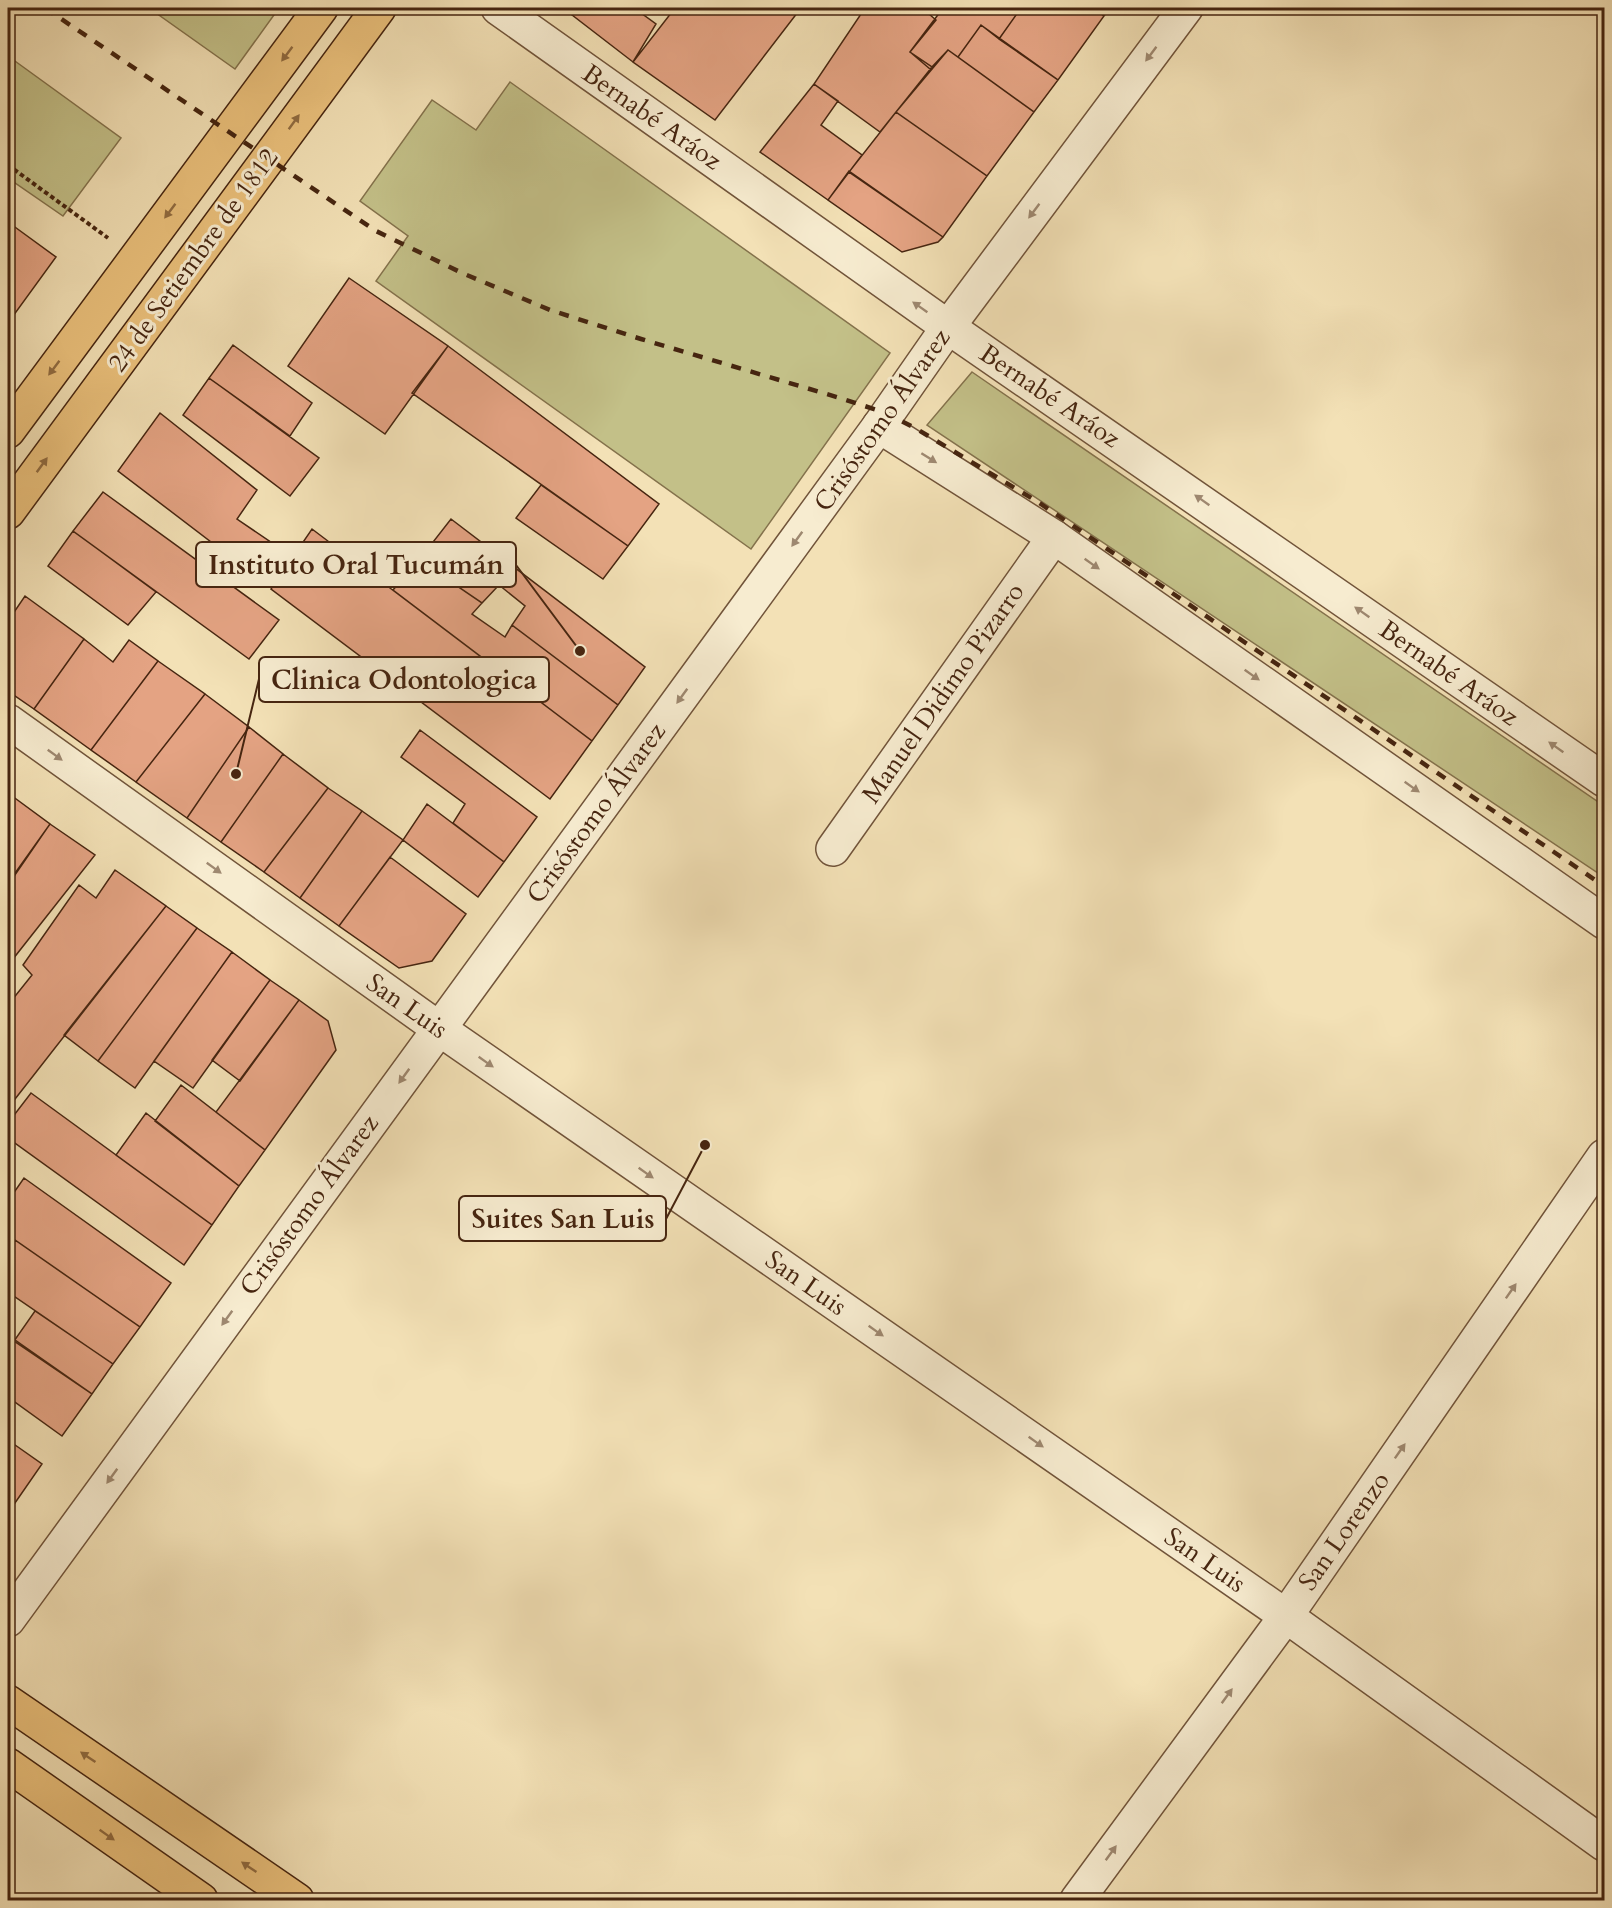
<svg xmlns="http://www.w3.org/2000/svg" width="1612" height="1908" font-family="Cardo,serif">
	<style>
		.green { fill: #c3c088; stroke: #84724c; stroke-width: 1.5 }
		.building { fill: #e4a383; stroke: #462510; stroke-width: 1.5 }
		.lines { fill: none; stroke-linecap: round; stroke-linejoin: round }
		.minor-casing { stroke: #71543a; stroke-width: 36 }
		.tertiary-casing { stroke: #71543a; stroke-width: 36 }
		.primary-casing { stroke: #462510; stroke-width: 36 }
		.path { stroke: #462510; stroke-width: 4; stroke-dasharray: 4.5 3; stroke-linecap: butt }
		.minor { stroke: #f7ecd0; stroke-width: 33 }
		.tertiary { stroke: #f7ecd0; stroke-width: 33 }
		.primary { stroke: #eac07b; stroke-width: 33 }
		.rail { stroke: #462510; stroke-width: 4.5; stroke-dasharray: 10 10; stroke-linecap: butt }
		.oneway { fill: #906b40 }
		.oneway2 { fill: #9e8870 }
		.labels { text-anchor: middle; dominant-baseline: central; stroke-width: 6; stroke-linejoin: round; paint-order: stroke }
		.street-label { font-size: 26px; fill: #462510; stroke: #f7ecd0 }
		.leader { fill: none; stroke: #462510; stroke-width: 2 }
		.callout-dot { fill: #462510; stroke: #f7ecd0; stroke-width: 2 }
		.callout { fill: #f7ecd0; stroke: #462510; stroke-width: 2 }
		.callout-label { font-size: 27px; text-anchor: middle; font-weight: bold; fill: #462510 }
	</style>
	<rect width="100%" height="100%" fill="#f3e1b6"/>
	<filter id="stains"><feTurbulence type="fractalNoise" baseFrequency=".00333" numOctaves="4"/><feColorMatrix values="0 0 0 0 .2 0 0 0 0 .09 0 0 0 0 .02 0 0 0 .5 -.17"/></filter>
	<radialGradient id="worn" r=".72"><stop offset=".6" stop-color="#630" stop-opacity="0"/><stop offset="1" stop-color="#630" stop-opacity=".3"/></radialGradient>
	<!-- green -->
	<path class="green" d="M 149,8 L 279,8 L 235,69 Z
		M 8,56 L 121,138 L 63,216 L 8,178 Z
		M 510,82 L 890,353 L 751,549 L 376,281 L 408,236 L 360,201 L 432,100 L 476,130 Z
		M 972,372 L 1604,806 L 1604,877 L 927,425 Z"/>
	<!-- building -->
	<path class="building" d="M 563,8 L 634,8 L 656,24 L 633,62 Z
		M 675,8 L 801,8 L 715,120 L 633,62 Z
		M 865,8 L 922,8 L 936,20 L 910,52 L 932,67 L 880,132 L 814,84 Z
		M 943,8 L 1021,8 L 999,39 L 981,25 L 958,57 L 948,50 L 930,69 L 910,52 Z
		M 1021,8 L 1093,8 L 1104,16 L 1058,80 L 999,39 Z
		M 1093,8 L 1110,8 L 1104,16 Z
		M 981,25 L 1058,80 L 1034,112 L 958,57 Z
		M 948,50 L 1034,112 L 987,176 L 896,112 Z
		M 814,84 L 838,101 L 821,125 L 862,155 L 828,200 L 760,152 Z
		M 896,112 L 987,176 L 943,237 L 849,172 Z
		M 849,171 L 943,237 L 938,242 L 902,252 L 828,200 Z
		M 8,222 L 56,257 L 8,323 Z
		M 349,278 L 448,346 L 385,434 L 288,366 Z
		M 233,345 L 312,403 L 290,436 L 209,378 Z
		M 448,346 L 659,504 L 628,546 L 412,393 Z
		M 209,378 L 319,458 L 290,496 L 183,415 Z
		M 160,413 L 257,490 L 237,519 L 275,545 L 253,574 L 118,471 Z
		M 541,485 L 628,546 L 603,579 L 516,518 Z
		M 103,492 L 279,620 L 249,659 L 73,531 Z
		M 451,519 L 645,667 L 618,705 L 512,625 L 525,606 L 499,585 L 482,603 L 419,560 Z
		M 312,529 L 592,741 L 550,799 L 271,589 Z
		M 73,531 L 156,592 L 128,625 L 48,566 Z
		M 419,560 L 482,603 L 472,614 L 505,637 L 512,625 L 618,705 L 592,741 L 393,590 Z
		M 25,596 L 84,639 L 34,709 L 8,691 L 8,621 Z
		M 84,639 L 113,662 L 129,640 L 158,661 L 91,750 L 34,709 Z
		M 158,661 L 205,694 L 136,782 L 91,750 Z
		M 205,694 L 249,727 L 187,818 L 136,782 Z
		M 249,727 L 283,754 L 221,842 L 187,818 Z
		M 420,730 L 537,817 L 504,862 L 453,823 L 465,804 L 401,757 Z
		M 283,754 L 328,788 L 264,872 L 221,842 Z
		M 328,788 L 362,811 L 300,898 L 264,872 Z
		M 8,793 L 50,824 L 8,885 Z
		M 427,804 L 504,862 L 478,897 L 403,840 Z
		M 362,811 L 403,840 L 339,926 L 300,898 Z
		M 50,824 L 95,855 L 9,964 L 8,883 Z
		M 390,857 L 466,914 L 432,961 L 399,968 L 339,926 Z
		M 115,870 L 166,906 L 8,1108 L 8,1055 L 11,1050 L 8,1049 L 8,1005 L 32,975 L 23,965 L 79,885 L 96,898 Z
		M 166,906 L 197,928 L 98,1061 L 64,1035 Z
		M 197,928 L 232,952 L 135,1088 L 98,1061 Z
		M 232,952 L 270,980 L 193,1088 L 154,1061 Z
		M 270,980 L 299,1000 L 240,1081 L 212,1060 Z
		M 299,1000 L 328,1021 L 336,1050 L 265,1150 L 216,1112 Z
		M 181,1085 L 265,1150 L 239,1186 L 155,1121 Z
		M 31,1093 L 212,1225 L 184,1265 L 8,1138 L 8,1123 Z
		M 146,1113 L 239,1186 L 212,1225 L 116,1155 Z
		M 24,1178 L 171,1283 L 140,1327 L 8,1235 L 8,1201 Z
		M 15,1240 L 140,1327 L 113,1364 L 8,1292 L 8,1250 Z
		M 35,1311 L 113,1364 L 92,1394 L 14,1341 Z
		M 8,1335 L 92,1394 L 62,1436 L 8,1397 Z
		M 8,1440 L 42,1464 L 8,1513 Z"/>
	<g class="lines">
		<!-- minor casing -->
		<g class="minor-casing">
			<path id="minor" d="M 8,721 L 438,1028 L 1286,1616 L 1604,1844
				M 833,849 L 1054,537
				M 8,1620 L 879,426 L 948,327 L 1186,8
				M 1077,1900 L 1286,1616 L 1604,1156"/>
		</g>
		<!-- tertiary casing -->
		<g class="tertiary-casing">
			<path id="tertiary" d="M 498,8 L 948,327 L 1604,780
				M 879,426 L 1054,537 L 1604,922"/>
		</g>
		<!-- primary casing -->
		<g class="primary-casing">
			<path id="primary" d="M 8,431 L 321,8
				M 8,512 L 379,8
				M 8,1702 L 297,1900
				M 8,1765 L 201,1900"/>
		</g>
		<!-- path -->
		<path class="path" d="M 8,165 L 108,238"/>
		<!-- minor -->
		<use href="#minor" class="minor"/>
		<!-- tertiary -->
		<use href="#tertiary" class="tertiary"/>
		<!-- primary -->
		<use href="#primary" class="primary"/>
		<!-- rail -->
		<path class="rail" d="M 45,8 L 376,231 L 462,273 L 550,310 L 641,339 L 840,398 L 886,413 L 915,428 L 1038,502 L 1604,886"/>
	</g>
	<!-- one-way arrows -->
	<defs><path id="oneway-solid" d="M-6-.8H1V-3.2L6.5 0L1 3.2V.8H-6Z" transform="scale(1.5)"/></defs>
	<g class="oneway">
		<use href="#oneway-solid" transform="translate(287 54) rotate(127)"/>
		<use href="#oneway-solid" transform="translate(294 122) rotate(-54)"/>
		<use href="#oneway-solid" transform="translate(170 211) rotate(127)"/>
		<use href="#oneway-solid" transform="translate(54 368) rotate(127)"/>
		<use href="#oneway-solid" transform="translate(42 465) rotate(-54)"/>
		<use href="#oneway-solid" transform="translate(88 1757) rotate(-146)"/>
		<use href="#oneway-solid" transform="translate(107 1835) rotate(35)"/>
		<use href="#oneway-solid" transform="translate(249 1867) rotate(-146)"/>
	</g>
	<g class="oneway2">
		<use href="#oneway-solid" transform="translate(1151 54) rotate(127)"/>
		<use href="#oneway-solid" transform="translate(1034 211) rotate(127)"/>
		<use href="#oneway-solid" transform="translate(920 307) rotate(-145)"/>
		<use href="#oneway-solid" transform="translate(929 458) rotate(32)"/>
		<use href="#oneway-solid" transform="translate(1202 500) rotate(-145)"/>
		<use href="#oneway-solid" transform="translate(797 539) rotate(126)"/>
		<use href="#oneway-solid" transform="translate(1092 564) rotate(35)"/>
		<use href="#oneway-solid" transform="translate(1362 612) rotate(-145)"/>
		<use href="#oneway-solid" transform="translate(1252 675) rotate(35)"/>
		<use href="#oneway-solid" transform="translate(682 696) rotate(126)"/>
		<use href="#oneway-solid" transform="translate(1556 747) rotate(-145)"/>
		<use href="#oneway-solid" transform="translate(55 755) rotate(36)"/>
		<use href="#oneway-solid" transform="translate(1412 787) rotate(35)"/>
		<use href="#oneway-solid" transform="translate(214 868) rotate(36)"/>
		<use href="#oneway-solid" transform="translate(486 1062) rotate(35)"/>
		<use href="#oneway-solid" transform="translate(404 1076) rotate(126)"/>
		<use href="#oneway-solid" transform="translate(646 1173) rotate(35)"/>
		<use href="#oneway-solid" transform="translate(1511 1291) rotate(-55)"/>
		<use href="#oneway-solid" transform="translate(227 1318) rotate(126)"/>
		<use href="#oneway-solid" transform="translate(876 1331) rotate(35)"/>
		<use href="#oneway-solid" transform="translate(1036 1442) rotate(35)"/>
		<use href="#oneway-solid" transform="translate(1400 1451) rotate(-55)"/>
		<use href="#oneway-solid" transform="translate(112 1476) rotate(126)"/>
		<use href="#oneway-solid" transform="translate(1227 1696) rotate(-54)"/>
		<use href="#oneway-solid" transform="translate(1111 1853) rotate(-54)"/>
	</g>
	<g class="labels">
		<!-- street labels -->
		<g class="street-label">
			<text transform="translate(652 117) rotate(35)">Bernabé Aráoz</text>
			<text transform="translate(193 260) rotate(-54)">24 de Setiembre de 1812</text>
			<text transform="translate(1050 396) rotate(34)">Bernabé Aráoz</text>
			<text transform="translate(882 420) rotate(-55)">Crisóstomo Álvarez</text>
			<text transform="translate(1449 673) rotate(35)">Bernabé Aráoz</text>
			<text transform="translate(943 693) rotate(-55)">Manuel Didimo Pizarro</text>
			<text transform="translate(596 813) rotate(-54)">Crisóstomo Álvarez</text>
			<text transform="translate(407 1006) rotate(35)">San Luis</text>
			<text transform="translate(309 1205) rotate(-54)">Crisóstomo Álvarez</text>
			<text transform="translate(806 1283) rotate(35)">San Luis</text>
			<text transform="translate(1344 1531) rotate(-55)">San Lorenzo</text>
			<text transform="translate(1205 1560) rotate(35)">San Luis</text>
		</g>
	</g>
	<!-- callouts -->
	<path class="leader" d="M580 651L516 565M236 774L259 679M705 1145L666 1219"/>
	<g class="callout-dot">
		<circle cx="580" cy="651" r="6"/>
		<circle cx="236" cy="774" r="6"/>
		<circle cx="705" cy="1145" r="6"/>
	</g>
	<g class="callout">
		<rect x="196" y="542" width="320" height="45" rx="6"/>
		<rect x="259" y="657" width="290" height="45" rx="6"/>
		<rect x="459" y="1196" width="207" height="45" rx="6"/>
	</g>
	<g class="callout-label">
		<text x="356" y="574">Instituto Oral Tucumán</text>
		<text x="404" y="689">Clinica Odontologica</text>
		<text x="563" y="1228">Suites San Luis</text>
	</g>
	<!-- margin -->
	<rect width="1612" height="1908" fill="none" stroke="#f3e1b6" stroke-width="30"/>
	<rect x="9" y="9" width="1594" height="1890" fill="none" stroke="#462510" stroke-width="3"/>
	<rect x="15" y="15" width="1582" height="1878" fill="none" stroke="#462510" stroke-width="1.5"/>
	<rect width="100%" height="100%" filter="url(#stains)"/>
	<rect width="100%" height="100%" fill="url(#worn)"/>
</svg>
